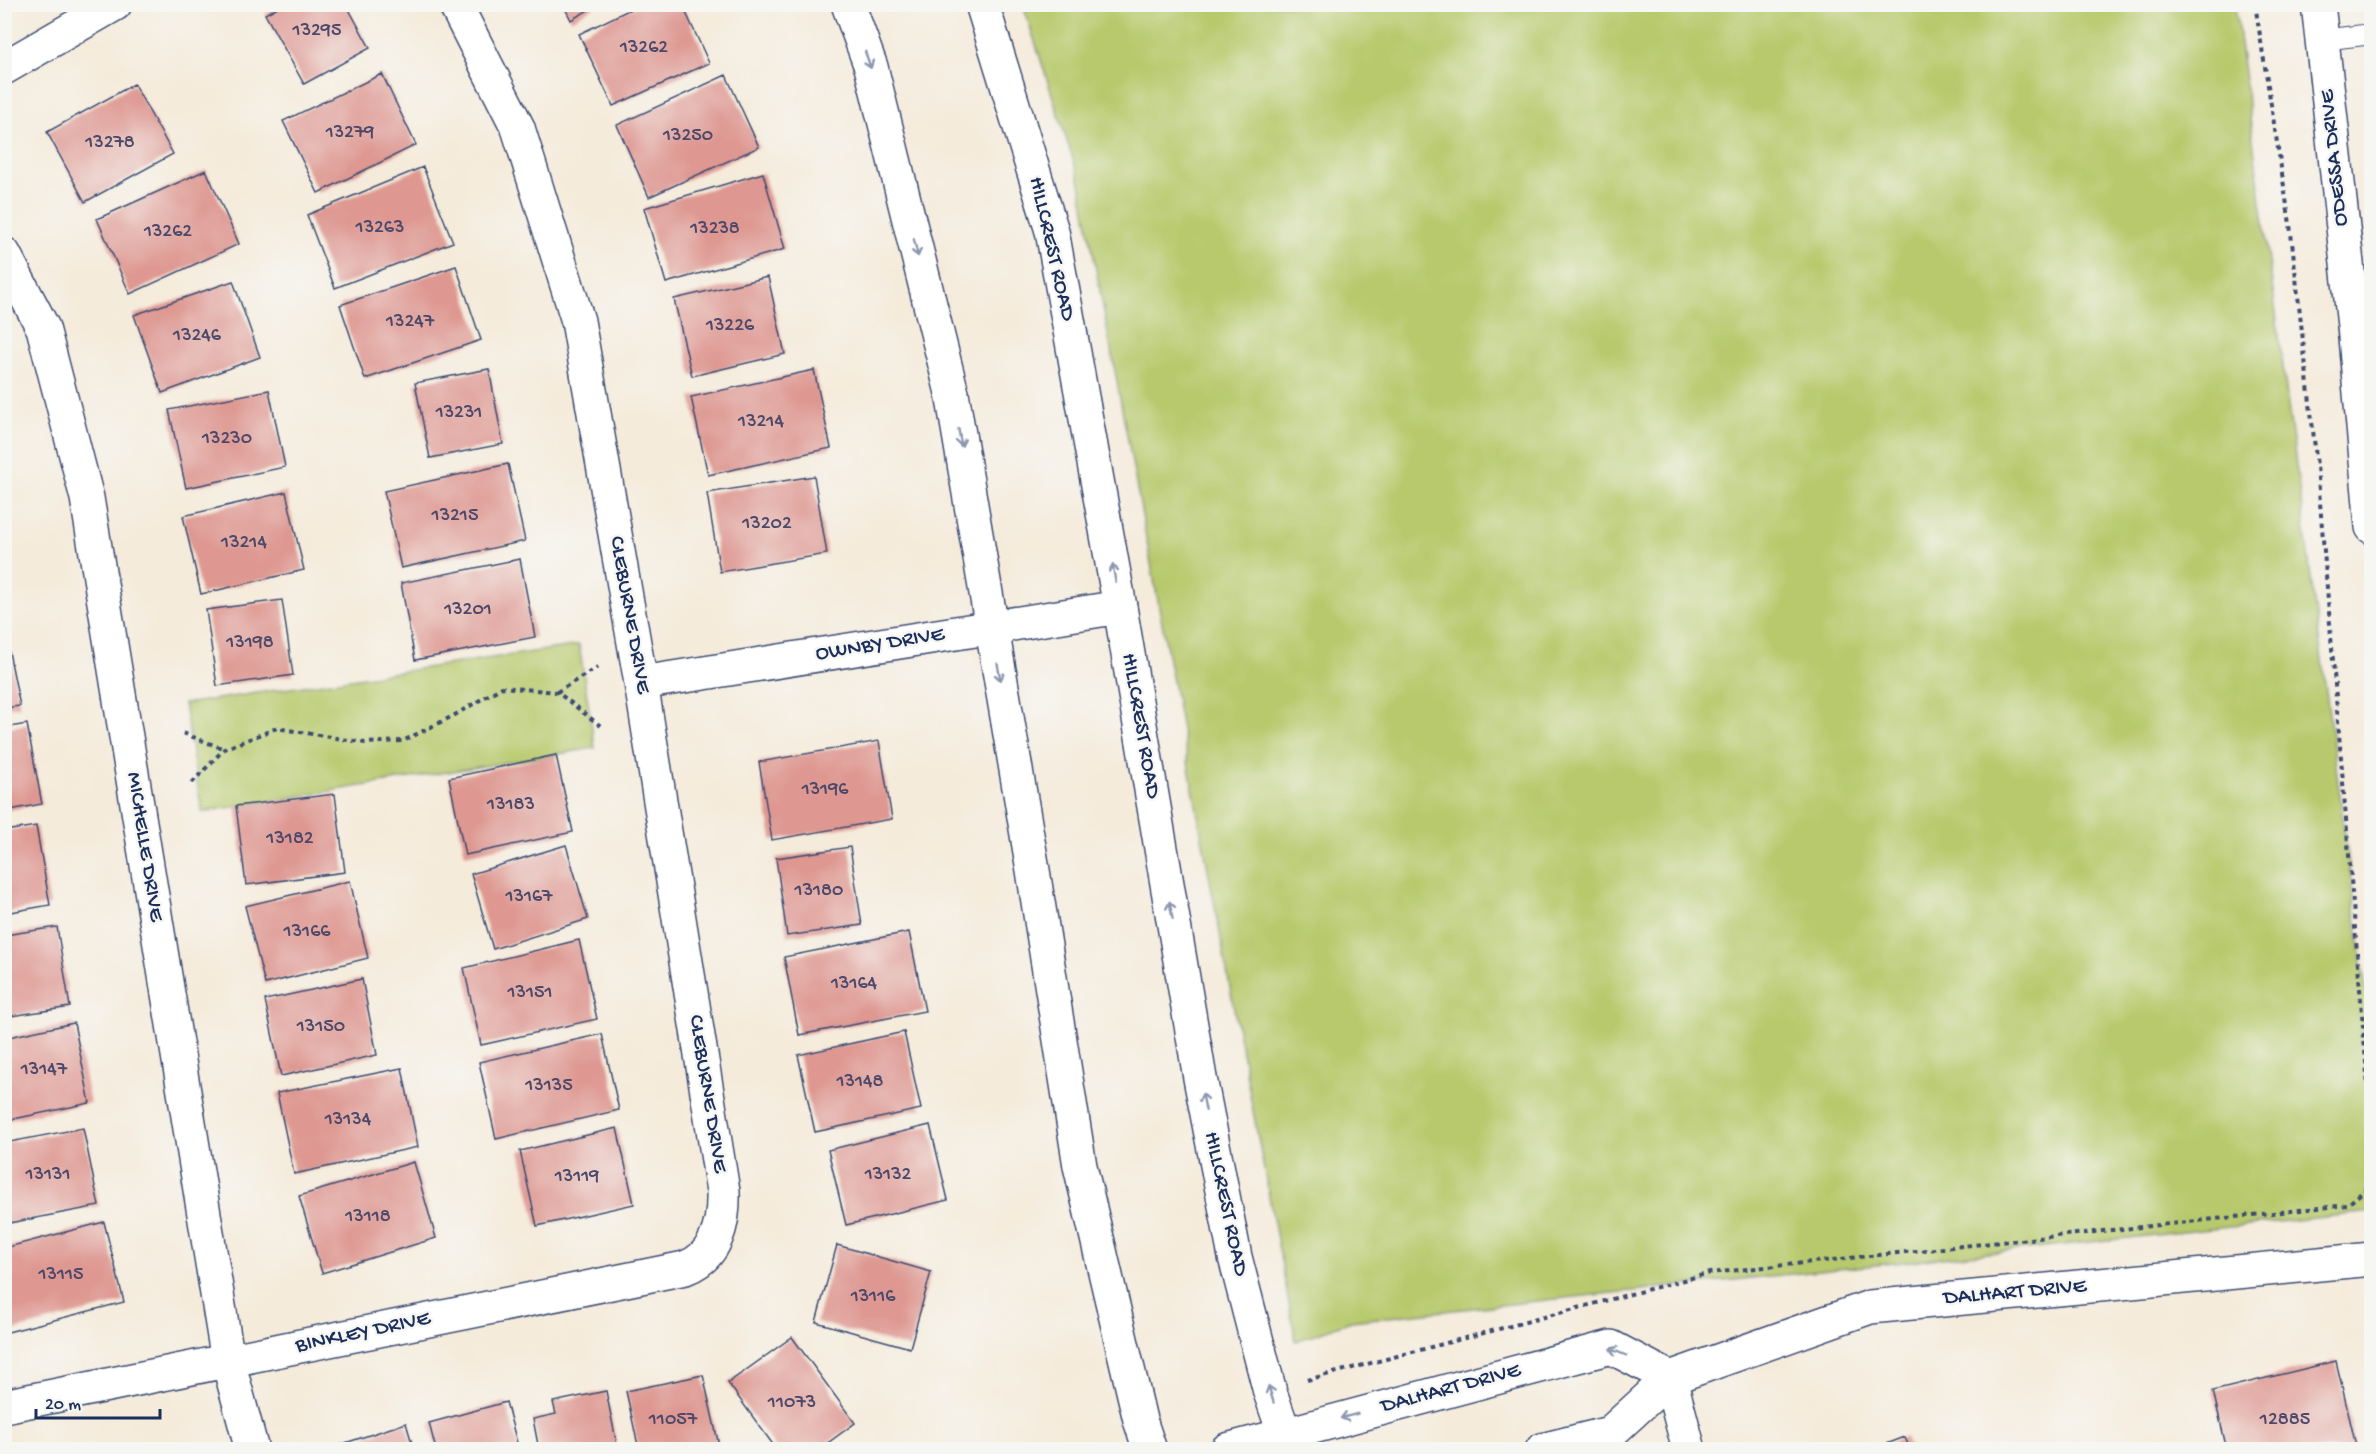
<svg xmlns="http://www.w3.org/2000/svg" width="2376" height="1454" font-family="'Gochi Hand',sans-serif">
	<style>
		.green { fill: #b7c96c; stroke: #697c65; stroke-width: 1.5 }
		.building { fill: #de9791 }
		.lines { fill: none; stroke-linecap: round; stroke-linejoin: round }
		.service-casing { stroke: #3c4b71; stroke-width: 22 }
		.minor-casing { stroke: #3c4b71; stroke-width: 36 }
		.secondary-casing { stroke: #3c4b71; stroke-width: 36 }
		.path { stroke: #3c4b71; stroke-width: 4; stroke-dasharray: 4.5 4.5; stroke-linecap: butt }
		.service { stroke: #fff; stroke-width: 20 }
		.minor { stroke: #fff; stroke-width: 33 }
		.secondary { stroke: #fff; stroke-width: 33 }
		.oneway { stroke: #8d97ae }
		.labels { text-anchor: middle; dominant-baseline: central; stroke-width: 5; stroke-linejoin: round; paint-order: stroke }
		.number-label { font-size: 20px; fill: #4c496b }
		.street-label { font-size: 22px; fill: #1b2f5e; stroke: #f6f6f2 }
	</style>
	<rect width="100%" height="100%" fill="#f6f6f2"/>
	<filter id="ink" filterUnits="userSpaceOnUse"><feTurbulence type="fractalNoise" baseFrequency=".0167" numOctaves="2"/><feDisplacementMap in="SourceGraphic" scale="12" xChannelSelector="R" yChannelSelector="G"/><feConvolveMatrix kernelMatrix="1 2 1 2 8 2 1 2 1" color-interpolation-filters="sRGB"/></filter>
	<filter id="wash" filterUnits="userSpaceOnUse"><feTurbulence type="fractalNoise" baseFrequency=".008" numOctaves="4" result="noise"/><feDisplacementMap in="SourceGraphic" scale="24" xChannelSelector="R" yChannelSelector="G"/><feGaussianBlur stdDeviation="1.35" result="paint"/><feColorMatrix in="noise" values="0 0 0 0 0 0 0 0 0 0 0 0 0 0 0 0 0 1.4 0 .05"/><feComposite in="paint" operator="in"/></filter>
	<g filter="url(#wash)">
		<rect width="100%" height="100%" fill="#f5ebdb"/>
		<!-- green -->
		<path class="green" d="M 1023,5 L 2235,5 L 2371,1030 L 2371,1212 L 1351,1321 L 1296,1341 L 1079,178 Z
			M 579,645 L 595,748 L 202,812 L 184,704 Z"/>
		<g id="blocks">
			<!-- building -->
			<path class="building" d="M 283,4 L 346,4 L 370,48 L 304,84 L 265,14 Z
				M 563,4 L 599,4 L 571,20 Z
				M 641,4 L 682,4 L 709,63 L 613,106 L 579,34 Z
				M 382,74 L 416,145 L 318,193 L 283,121 Z
				M 726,75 L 759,147 L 649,197 L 617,125 Z
				M 134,84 L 173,154 L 85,202 L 47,132 Z
				M 423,167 L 453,242 L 335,288 L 307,215 Z
				M 206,170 L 239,244 L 130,294 L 97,219 Z
				M 763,173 L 785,249 L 666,283 L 644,208 Z
				M 456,266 L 481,340 L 365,379 L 340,305 Z
				M 768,277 L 785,354 L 692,376 L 674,299 Z
				M 233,281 L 260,357 L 162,393 L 134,315 Z
				M 489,369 L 503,444 L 430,458 L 415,383 Z
				M 814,370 L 831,448 L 708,475 L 691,397 Z
				M 269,390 L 285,467 L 186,488 L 169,410 Z
				M 508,464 L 525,541 L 401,568 L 384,491 Z
				M 814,476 L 827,554 L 720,572 L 707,493 Z
				M 286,492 L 304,570 L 201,594 L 183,516 Z
				M 520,559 L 535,637 L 415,660 L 401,583 Z
				M 4,585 L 10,606 L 4,607 Z
				M 282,600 L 293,675 L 217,686 L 206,610 Z
				M 4,627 L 20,706 L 4,708 Z
				M 27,724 L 42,804 L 4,811 L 4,728 Z
				M 879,741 L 892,819 L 772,840 L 759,762 Z
				M 556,755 L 573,832 L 465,855 L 449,778 Z
				M 335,794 L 345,872 L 246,885 L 236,806 Z
				M 36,826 L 50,905 L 5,913 L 5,831 Z
				M 566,845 L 588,919 L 493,949 L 471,874 Z
				M 850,847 L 862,925 L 787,936 L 776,858 Z
				M 350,881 L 368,958 L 265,984 L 245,906 Z
				M 57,927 L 70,1007 L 5,1017 L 5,935 Z
				M 909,932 L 925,1011 L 799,1035 L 784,957 Z
				M 579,940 L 597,1019 L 481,1045 L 464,968 Z
				M 362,979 L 377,1055 L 281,1076 L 265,1000 Z
				M 74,1023 L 90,1103 L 4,1121 L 4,1038 Z
				M 904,1032 L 921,1109 L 815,1132 L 798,1055 Z
				M 602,1034 L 619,1110 L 496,1139 L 479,1062 Z
				M 402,1068 L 418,1147 L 294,1174 L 277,1093 Z
				M 930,1125 L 948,1200 L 846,1225 L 828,1150 Z
				M 83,1128 L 99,1206 L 4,1224 L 4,1143 Z
				M 617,1128 L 634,1204 L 537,1226 L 520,1151 Z
				M 414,1162 L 436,1238 L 322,1273 L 299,1196 Z
				M 104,1222 L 124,1302 L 4,1333 L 4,1248 Z
				M 837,1245 L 931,1272 L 910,1348 L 816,1322 Z
				M 792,1337 L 855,1423 L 818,1450 L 777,1450 L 728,1383 Z
				M 2336,1361 L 2357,1450 L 2227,1450 L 2213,1391 Z
				M 703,1375 L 720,1450 L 639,1450 L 626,1391 Z
				M 606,1391 L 618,1450 L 539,1450 L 533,1419 L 556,1414 L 553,1402 Z
				M 506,1402 L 519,1450 L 436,1450 L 429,1423 Z
				M 406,1423 L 414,1450 L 331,1450 L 330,1448 Z
				M 1905,1437 L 1910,1450 L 1873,1450 L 1873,1449 Z"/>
		</g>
	</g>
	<g filter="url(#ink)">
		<use href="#blocks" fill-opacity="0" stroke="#3c4b71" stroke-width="1.5"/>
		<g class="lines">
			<!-- service casing -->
			<g class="service-casing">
				<path id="service" d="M 2322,40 L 2372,34"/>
			</g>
			<!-- minor casing -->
			<g class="minor-casing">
				<path id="minor" d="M 2318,4 L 2354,326 L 2372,527
					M 4,68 L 115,4
					M 4,254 L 43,328 L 87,498 L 228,1361 L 252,1450
					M 641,683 L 1120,607
					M 1670,1378 L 1689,1450
					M 4,1406 L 685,1268 C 718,1256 724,1221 723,1191 L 641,683 L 578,321 L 518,128 L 455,4
					M 1227,1450 L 1611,1347 L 1670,1378
					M 1542,1450 L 1610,1433 L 1670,1378 L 1870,1307 L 2372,1259"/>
			</g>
			<!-- secondary casing -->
			<g class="secondary-casing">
				<path id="secondary" d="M 848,4 L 871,67 L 952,393 L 1032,864 L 1080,1166 L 1140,1420 L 1150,1450
					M 982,4 L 1052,231 L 1120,607 L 1200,1078 L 1235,1257 L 1270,1392 L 1290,1450"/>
			</g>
			<!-- path -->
			<path class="path" d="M 2255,4 L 2290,224 L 2317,466 L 2372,1135
				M 557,692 L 598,667
				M 183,733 L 224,749
				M 192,783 L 224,749 L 277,728 L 365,743 L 403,741 L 453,716 L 502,687 L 557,692 L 602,727
				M 1307,1380 L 1710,1273 L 2347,1205 L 2372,1184"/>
			<!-- service -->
			<use href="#service" class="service"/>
			<!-- minor -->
			<use href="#minor" class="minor"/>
			<!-- secondary -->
			<use href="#secondary" class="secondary"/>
		</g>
		<!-- one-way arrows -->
		<defs><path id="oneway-shaft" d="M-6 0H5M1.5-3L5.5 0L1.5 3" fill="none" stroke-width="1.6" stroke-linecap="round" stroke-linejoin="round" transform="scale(1.5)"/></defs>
		<g class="oneway">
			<use href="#oneway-shaft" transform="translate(868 60) rotate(71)"/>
			<use href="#oneway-shaft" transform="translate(916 248) rotate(76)"/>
			<use href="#oneway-shaft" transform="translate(960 438) rotate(80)"/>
			<use href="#oneway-shaft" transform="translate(1114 573) rotate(-100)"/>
			<use href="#oneway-shaft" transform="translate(999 672) rotate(80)"/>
			<use href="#oneway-shaft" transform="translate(1171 910) rotate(-100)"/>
			<use href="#oneway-shaft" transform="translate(1204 1102) rotate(-101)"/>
			<use href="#oneway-shaft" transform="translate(1618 1352) rotate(-157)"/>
			<use href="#oneway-shaft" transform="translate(1271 1394) rotate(-107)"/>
			<use href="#oneway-shaft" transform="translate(1349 1416) rotate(165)"/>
		</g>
	</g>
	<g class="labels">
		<!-- number labels -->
		<g class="number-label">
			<text x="317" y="31">13295</text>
			<text x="644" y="48">13262</text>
			<text x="350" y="133">13279</text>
			<text x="688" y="136">13250</text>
			<text x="110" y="143">13278</text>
			<text x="380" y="228">13263</text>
			<text x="715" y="229">13238</text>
			<text x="168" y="232">13262</text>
			<text x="410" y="322">13247</text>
			<text x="730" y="326">13226</text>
			<text x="197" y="336">13246</text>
			<text x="459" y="413">13231</text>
			<text x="761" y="422">13214</text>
			<text x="227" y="439">13230</text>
			<text x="455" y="516">13215</text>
			<text x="767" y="524">13202</text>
			<text x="244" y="543">13214</text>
			<text x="468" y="610">13201</text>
			<text x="250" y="643">13198</text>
			<text x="825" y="790">13196</text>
			<text x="511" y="805">13183</text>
			<text x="290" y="839">13182</text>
			<text x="819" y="891">13180</text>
			<text x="529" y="897">13167</text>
			<text x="307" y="932">13166</text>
			<text x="854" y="984">13164</text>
			<text x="530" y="993">13151</text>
			<text x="321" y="1027">13150</text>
			<text x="44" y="1070">13147</text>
			<text x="860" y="1082">13148</text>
			<text x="549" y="1086">13135</text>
			<text x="348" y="1120">13134</text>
			<text x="48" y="1175">13131</text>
			<text x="888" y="1175">13132</text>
			<text x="577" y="1177">13119</text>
			<text x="368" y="1217">13118</text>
			<text x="61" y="1275">13115</text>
			<text x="873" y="1297">13116</text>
			<text x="792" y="1403">11073</text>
			<text x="673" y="1420">11057</text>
			<text x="2285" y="1420">12885</text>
		</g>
		<!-- street labels -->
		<g class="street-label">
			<text transform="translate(2335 158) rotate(-96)">ODESSA DRIVE</text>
			<text transform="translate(1051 249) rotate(77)">HILLCREST ROAD</text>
			<text transform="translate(629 615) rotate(80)">CLEBURNE DRIVE</text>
			<text transform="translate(880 645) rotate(-9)">OWNBY DRIVE</text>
			<text transform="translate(1140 726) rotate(80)">HILLCREST ROAD</text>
			<text transform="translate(144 847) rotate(81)">MICHELLE DRIVE</text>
			<text transform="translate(707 1094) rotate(81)">CLEBURNE DRIVE</text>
			<text transform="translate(1225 1204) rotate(78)">HILLCREST ROAD</text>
			<text transform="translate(2015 1293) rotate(-5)">DALHART DRIVE</text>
			<text transform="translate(363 1333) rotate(-12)">BINKLEY DRIVE</text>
			<text transform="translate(1451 1389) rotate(-15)">DALHART DRIVE</text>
		</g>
	</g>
	<!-- margin -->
	<rect width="2376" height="1454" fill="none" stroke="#f6f6f2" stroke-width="24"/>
	<!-- scale -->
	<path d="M36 1409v9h124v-9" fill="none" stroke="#1b2f5e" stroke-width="3"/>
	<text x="45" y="1409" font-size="18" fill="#1b2f5e" stroke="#f6f6f2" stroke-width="4.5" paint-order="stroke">20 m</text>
</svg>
